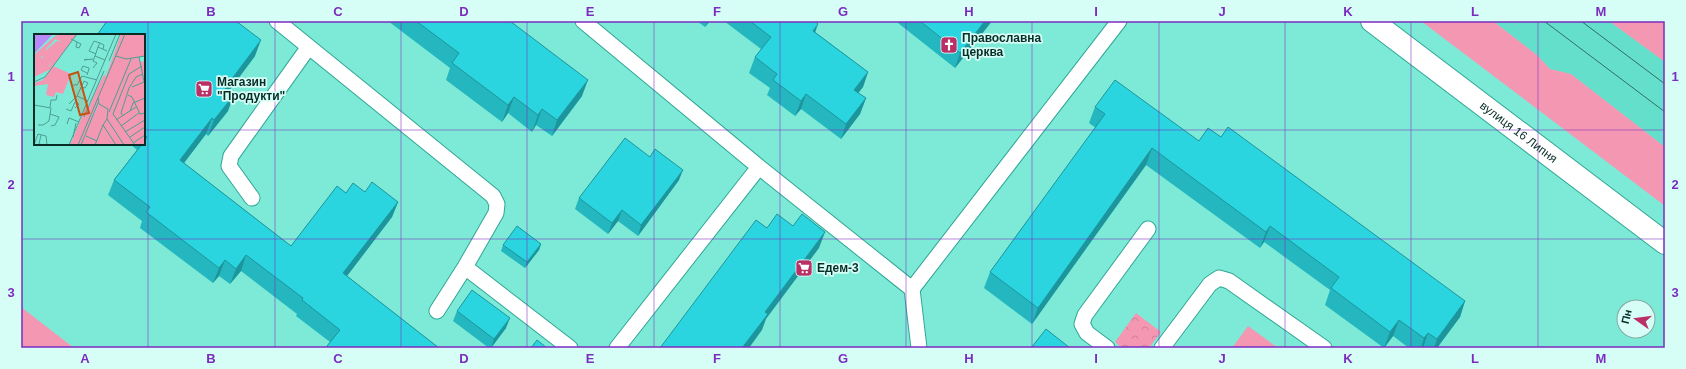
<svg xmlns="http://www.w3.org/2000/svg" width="1686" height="369" font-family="Helvetica,sans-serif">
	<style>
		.built { fill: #64dfcc }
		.grass { fill: #f497b2 }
		.park { fill: url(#park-crowns) }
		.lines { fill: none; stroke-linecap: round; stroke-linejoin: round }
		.lane-casing { stroke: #30a695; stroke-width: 17 }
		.secondary-casing { stroke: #30a695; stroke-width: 24 }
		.lane { stroke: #fff; stroke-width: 15 }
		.secondary { stroke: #fff; stroke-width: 22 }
		.tram { stroke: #317065; stroke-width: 1 }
		.wall { fill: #24b7c0 }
		.shaded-wall { fill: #1d959c }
		.building { fill: #2ad5df; stroke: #1d959c }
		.grid { fill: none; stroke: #7b2cbf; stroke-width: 1; stroke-opacity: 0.55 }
		.labels { text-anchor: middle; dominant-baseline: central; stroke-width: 3.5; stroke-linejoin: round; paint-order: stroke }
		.poi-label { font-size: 12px; font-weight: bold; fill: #082d27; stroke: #d6fef6; text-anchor: start }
		.street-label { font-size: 12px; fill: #082d27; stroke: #d6fef6 }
		.inset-road { fill: none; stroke: #4e9e91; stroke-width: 1 }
		.view { fill: #c65210; fill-opacity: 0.15; stroke: #c65210; stroke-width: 2 }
		.inset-edge { fill: none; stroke: #082d27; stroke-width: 2 }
		.neatline { fill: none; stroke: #7b2cbf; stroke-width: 1.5 }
		.grid-label { font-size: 13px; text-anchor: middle; font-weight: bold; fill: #7b2cbf }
	</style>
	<defs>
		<pattern id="park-crowns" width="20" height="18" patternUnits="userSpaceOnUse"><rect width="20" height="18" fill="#f497b2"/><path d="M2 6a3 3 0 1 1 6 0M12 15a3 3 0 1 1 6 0" fill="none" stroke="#d08299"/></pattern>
	</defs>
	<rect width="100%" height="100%" fill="#7dead7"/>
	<!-- built -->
	<path class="built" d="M 1493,21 L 1609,21 L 1665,62 L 1665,147 L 1571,74 L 1550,69 L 1537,55 Z"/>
	<!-- grass -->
	<path class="grass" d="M 1421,21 L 1493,21 L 1537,55 L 1550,69 L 1571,74 L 1665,147 L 1665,206 Z
		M 1609,21 L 1665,21 L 1665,62 Z
		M 21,307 L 74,348 L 21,348 Z
		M 1248,326 L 1278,348 L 1232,348 Z"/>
	<!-- park -->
	<path class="park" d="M 1136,313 L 1161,332 L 1149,348 L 1122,348 L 1115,342 Z"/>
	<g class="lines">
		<!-- lane casing -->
		<g class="lane-casing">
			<path id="lane" d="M 277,21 L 493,196 L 497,204 L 496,213 L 465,267 L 437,311
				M 583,21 L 759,167 L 912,289
				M 252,198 L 229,166 L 231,156 L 308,48
				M 465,267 L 570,348
				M 617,348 L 759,167
				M 919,348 L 912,289 L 1119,21
				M 1107,348 L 1087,333 L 1082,324 L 1085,315 L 1148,229
				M 1162,348 L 1210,284 L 1219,278 L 1229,281 L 1324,348"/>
		</g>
		<!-- secondary casing -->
		<g class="secondary-casing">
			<g id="secondary">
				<path id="s1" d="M 1372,21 L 1665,243"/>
			</g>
		</g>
		<!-- lane -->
		<use href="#lane" class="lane"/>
		<!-- secondary -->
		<use href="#secondary" class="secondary"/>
		<!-- tram -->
		<path class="tram" d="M 1544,21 L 1665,112
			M 1581,21 L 1665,84"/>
	</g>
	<!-- wall -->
	<path class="wall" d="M 388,21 L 510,21 L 582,96 L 552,136 L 536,125 L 532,132 L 508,113 L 502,122 L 446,80 L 450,68 Z
		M 697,21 L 710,21 L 705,27 Z
		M 724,21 L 815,21 L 815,32 L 868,72 L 863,87 L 858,93 L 866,98 L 860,114 L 841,139 L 801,109 L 795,116 L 767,95 L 770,88 L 749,73 L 755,57 L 761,49 Z
		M 899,21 L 992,21 L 955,68 L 898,23 Z
		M 144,35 L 255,56 L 229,91 L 228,111 L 208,136 L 206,134 L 184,163 L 291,246 L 346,193 L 365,192 L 398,202 L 392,217 L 347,276 L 439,348 L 326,348 L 330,342 L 296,316 L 297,314 L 241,271 L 230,284 L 219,276 L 213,283 L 140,228 L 142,221 L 108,195 L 114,180 L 137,150 L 130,144 L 144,144 Z
		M 1095,107 L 1199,141 L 1221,137 L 1465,301 L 1460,317 L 1437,348 L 1409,348 L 1393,336 L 1384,348 L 1325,305 L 1330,290 L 1264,242 L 1260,248 L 1146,165 L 1032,324 L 984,288 L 990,272 L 1096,128 L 1089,123 Z
		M 679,180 L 638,236 L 618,221 L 608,234 L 575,209 L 579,198 Z
		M 541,244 L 539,250 L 525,268 L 501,251 L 503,245 Z
		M 457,311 L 506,328 L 491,348 L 489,348 L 453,321 Z"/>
	<!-- shaded-wall -->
	<path class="shaded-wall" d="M 708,21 L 710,21 L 705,27 Z
		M 985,21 L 992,21 L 955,68 L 960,53 Z
		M 818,24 L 813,39 L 813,31 Z
		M 261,40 L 255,56 L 219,104 L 225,88 Z
		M 868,72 L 863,87 L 849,105 L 854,90 Z
		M 588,80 L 582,96 L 552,136 L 557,120 Z
		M 806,94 L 801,109 L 795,116 L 801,101 Z
		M 234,95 L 228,111 L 208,136 L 214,120 Z
		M 514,97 L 508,113 L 502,122 L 508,105 Z
		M 866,98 L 860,114 L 841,139 L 846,124 Z
		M 542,109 L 536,125 L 532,132 L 538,115 Z
		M 212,118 L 206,134 L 174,176 L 180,160 Z
		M 1152,148 L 1146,165 L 1032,324 L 1038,308 Z
		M 683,170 L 679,180 L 638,236 L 641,225 Z
		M 398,202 L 392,217 L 337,289 L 343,273 Z
		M 622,210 L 618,221 L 608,234 L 612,223 Z
		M 1270,226 L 1264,242 L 1260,248 L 1266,232 Z
		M 825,232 L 819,248 L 766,319 L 762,330 L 749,348 L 742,348 L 765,312 Z
		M 541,244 L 539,250 L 525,268 L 527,262 Z
		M 246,255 L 241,271 L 230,284 L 236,269 Z
		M 225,260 L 219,276 L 213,283 L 219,268 Z
		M 1465,301 L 1460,317 L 1437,348 L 1434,348 L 1437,339 Z
		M 510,318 L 506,328 L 491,348 L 494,339 Z
		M 1399,320 L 1393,336 L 1384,348 L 1390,332 Z
		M 1428,333 L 1423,348 L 1421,348 L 1424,338 Z"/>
	<!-- building -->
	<path class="building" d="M 107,21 L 236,21 L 261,40 L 225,88 L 234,95 L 214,120 L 212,118 L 180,160 L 291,246 L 337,186 L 346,193 L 353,183 L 365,192 L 372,182 L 398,202 L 343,273 L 439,348 L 329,348 L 327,346 L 340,330 L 302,300 L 303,298 L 246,255 L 236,269 L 225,260 L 219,268 L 146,212 L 150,207 L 114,180 L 142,144 L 144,144 L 144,141 L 147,137 L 144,135 L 144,35 L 97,35 Z
		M 416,21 L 510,21 L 588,80 L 557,120 L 542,109 L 538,115 L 514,97 L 508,105 L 452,63 L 459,53 Z
		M 750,21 L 815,21 L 818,24 L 813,31 L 868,72 L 854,90 L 866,98 L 846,124 L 806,94 L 801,101 L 773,80 L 777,74 L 755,57 L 771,37 Z
		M 920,21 L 985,21 L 960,53 Z
		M 1115,80 L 1199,141 L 1208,128 L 1221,137 L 1228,127 L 1465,301 L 1437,339 L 1428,333 L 1424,338 L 1399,320 L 1390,332 L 1331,288 L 1339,277 L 1270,226 L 1266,232 L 1152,148 L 1038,308 L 990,272 L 1105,114 L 1095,107 Z
		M 625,138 L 650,157 L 655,149 L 683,170 L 641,225 L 622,210 L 612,223 L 579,198 Z
		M 777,214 L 793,226 L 802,214 L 825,232 L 765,312 L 768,314 L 742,348 L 660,348 L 756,220 L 767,228 Z
		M 517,226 L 541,244 L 527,262 L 503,245 Z
		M 472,290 L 510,318 L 494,339 L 457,311 Z
		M 1046,329 L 1070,348 L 1031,348 Z
		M 537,340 L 547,348 L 531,348 Z"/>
	<!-- grid -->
	<path class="grid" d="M 148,21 L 148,348M 275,21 L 275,348M 401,21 L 401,348M 527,21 L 527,348M 654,21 L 654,348M 780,21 L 780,348M 906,21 L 906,348M 1032,21 L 1032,348M 1159,21 L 1159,348M 1285,21 L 1285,348M 1411,21 L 1411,348M 1538,21 L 1538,348M 21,130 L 35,130M 144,130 L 1665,130M 21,239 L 1665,239"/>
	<!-- icons -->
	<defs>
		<g id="church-square" transform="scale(0.9)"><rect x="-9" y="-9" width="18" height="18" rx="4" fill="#ba2f66" stroke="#d6fef6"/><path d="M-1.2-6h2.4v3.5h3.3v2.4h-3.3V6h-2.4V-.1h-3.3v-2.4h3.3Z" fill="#fff"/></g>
		<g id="supermarket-square" transform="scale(0.9)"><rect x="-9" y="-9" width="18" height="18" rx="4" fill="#ba2f66" stroke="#d6fef6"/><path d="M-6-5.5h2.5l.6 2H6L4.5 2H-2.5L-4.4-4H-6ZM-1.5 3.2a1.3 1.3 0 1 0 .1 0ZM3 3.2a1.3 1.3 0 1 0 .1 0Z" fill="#fff"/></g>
	</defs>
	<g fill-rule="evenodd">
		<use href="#church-square" x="949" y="45"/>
		<use href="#supermarket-square" x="204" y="89"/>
		<use href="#supermarket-square" x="804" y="268"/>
	</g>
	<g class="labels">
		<!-- poi labels -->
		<g class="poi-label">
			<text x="962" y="38">Православна<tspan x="962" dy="14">церква</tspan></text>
			<text x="217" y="82">Магазин<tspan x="217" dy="14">"Продукти"</tspan></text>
			<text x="817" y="268">Едем-3</text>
		</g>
		<!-- street labels -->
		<g class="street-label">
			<text stroke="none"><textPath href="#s1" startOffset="184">вулиця 16 Липня</textPath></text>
		</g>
	</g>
	<!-- overview -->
	<g transform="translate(34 34)">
		<rect width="111" height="111" fill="#7dead7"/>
		<path d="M 26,0 L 12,15 L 10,24 L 8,22 L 0,29 L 0,21 L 21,2 ZM 87,0 L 111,0 L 111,22 L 94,25 L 64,70 L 47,111 L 36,111 L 55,66 L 51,83 L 64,52 L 70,41 L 72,42 ZM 19,32 L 37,40 L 29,60 L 22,58 L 20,63 L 12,61 L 14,50 L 0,52 L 0,49 L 9,46 Z" fill="#f497b2"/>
		<path d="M 26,0 L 43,0 L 17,35 L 0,43 L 0,29 L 5,23 L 10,24 L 15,33 L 19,23 L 22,22 L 28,8 L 21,5 Z" fill="#f497b2"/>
		<path d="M 23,7 L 28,8 L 29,12 L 13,34 L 8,30 L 11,17 Z" fill="#f497b2"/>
		<path d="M 85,23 L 105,23 L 106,28 L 111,27 L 111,111 L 47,111 Z" fill="#f497b2"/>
		<path d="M 3,0 L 19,0 L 0,20 L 0,3 Z" fill="#b88bf9"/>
		<path class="inset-road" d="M 37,5 L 47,10 L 45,14 L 42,13 L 43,8M 64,13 L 61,22 L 71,26M 69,15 L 70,11 L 66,9 L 64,13 L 73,17M 62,20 L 55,17 L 60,7 L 66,9M 82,22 L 92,25 L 111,22M 105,23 L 111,52M 53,25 L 50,26 L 59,25M 75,27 L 86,0M 59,34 L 63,29 L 59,27 L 61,22M 53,41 L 55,35 L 55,34 L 49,32 L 47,36 L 53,39M 0,48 L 11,43 L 43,0M 39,51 L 43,51 L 48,42 L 63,46M 98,53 L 110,48M 94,61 L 98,63 L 106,80 L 111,79M 43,62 L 50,47 L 54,49 L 51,54 L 47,53M 64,64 L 65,70 L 74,75 L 73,85 L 90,111M 35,70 L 43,62 L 54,67M 0,71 L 17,74 L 15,87 L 9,91 L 4,91M 16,73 L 17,66 L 22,66 L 23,61M 32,75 L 37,77 L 41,68 L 45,70 L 41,74M 96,77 L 99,69 L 111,64M 75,78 L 97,25M 16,80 L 25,83 L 21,91 L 17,92M 89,82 L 87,79 L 95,54 L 102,43 L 109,40M 50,83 L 70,37M 73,85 L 69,91 L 82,111M 82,86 L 102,73M 33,90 L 35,84 L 45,88M 87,92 L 105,79M 91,98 L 111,86M 7,101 L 5,110 L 10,111M 52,102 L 63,107M 39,103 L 42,89M 96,103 L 111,93M 99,109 L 111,101M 0,111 L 4,100 L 12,102 L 13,111M 35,111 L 82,0M 44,111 L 91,0M 47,111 L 64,69M 61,111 L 69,91M 101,111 L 79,80 L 95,40 L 108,32"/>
		<path class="view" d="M 44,38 L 55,79 L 46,81 L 35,41 Z"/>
		<rect width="111" height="111" class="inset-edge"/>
	</g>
	<!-- border -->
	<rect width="1686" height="369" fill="none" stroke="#d6fef6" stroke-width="44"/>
	<!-- north arrow -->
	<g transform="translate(1636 319) rotate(284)"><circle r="19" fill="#d6fef6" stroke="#84aaa3"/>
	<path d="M0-3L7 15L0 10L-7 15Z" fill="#ba2f66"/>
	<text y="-6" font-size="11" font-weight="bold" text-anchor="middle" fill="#082d27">Пн</text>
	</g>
	<rect x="22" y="22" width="1642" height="325" class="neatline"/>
	<g class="grid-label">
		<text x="85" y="16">A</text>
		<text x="211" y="16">B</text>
		<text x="338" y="16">C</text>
		<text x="464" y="16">D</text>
		<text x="590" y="16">E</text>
		<text x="717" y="16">F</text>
		<text x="843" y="16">G</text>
		<text x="969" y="16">H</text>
		<text x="1096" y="16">I</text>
		<text x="1222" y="16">J</text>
		<text x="1348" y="16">K</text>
		<text x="1475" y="16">L</text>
		<text x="1601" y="16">M</text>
		<text x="11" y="81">1</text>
		<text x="1675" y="81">1</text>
		<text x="11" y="189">2</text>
		<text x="1675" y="189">2</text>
		<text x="11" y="297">3</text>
		<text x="1675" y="297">3</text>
		<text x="85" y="363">A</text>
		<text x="211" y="363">B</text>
		<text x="338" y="363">C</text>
		<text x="464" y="363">D</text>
		<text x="590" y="363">E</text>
		<text x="717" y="363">F</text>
		<text x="843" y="363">G</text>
		<text x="969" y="363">H</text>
		<text x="1096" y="363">I</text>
		<text x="1222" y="363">J</text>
		<text x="1348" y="363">K</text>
		<text x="1475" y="363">L</text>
		<text x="1601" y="363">M</text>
	</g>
</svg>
